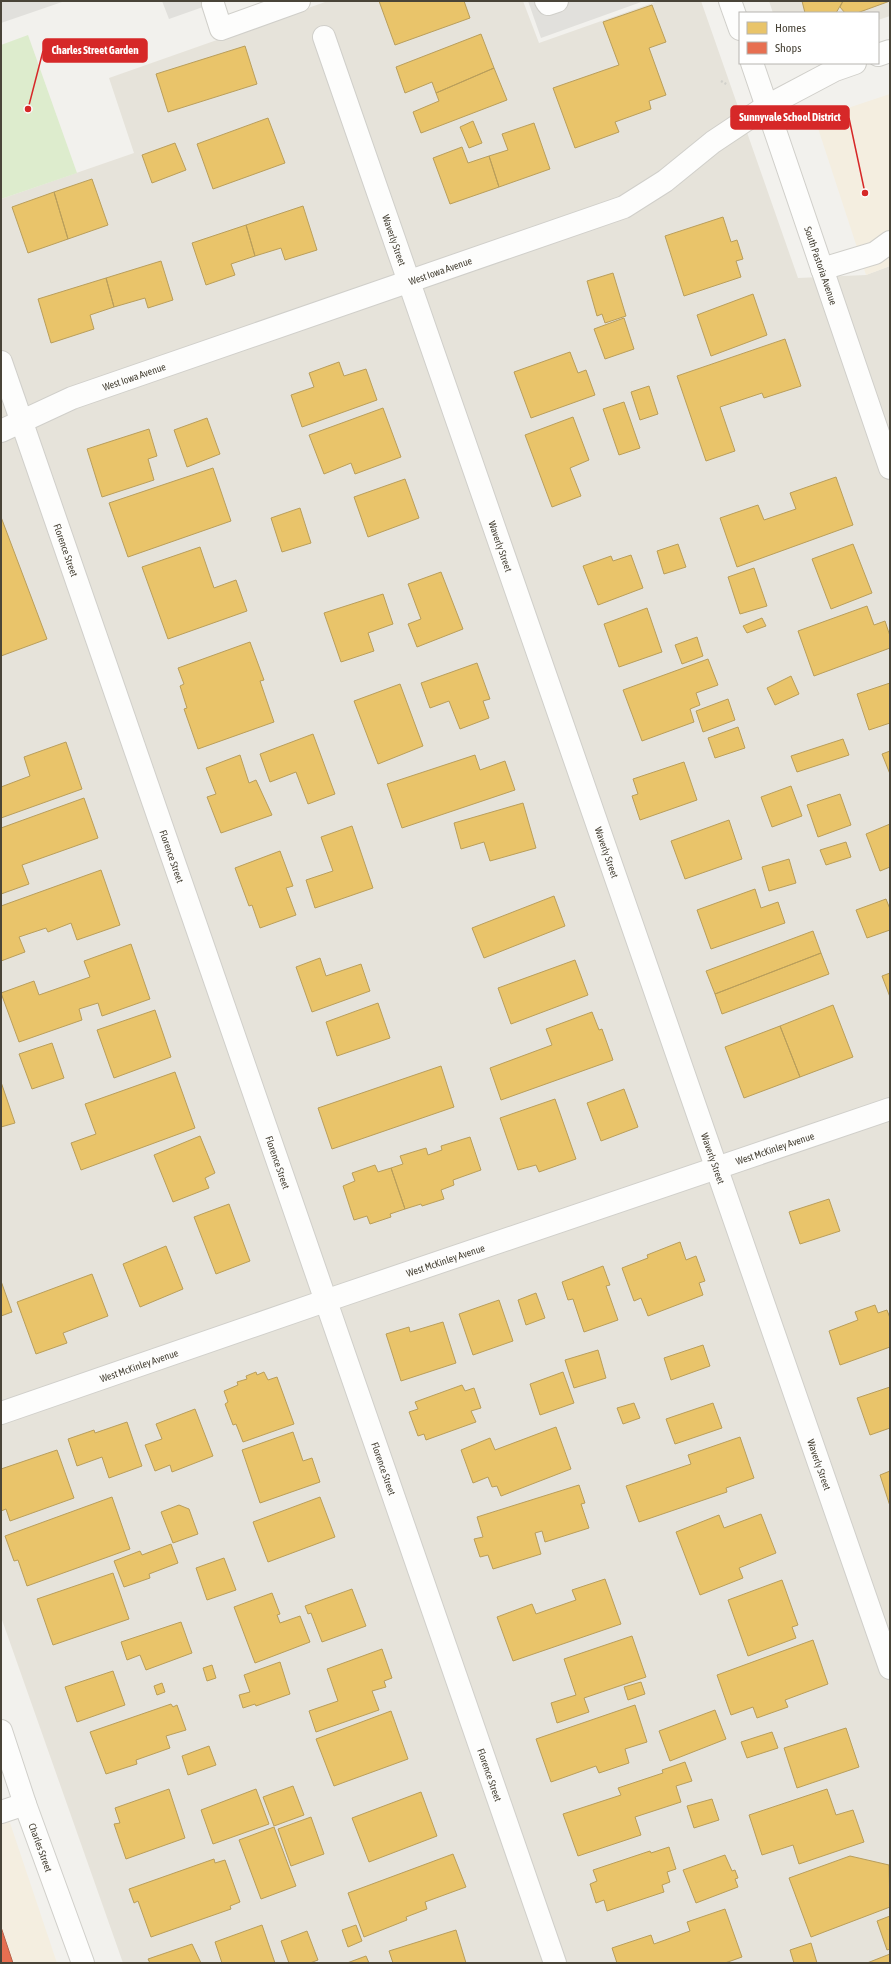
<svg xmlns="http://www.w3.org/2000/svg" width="891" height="1964" font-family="'Asap Condensed',sans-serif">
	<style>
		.residential { fill: #e6e3da }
		.commercial { fill: #f4eee0 }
		.green { fill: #ddeccd }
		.parking { fill: #e1e0dc }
		.homes { fill: #e9c46a; stroke: #b99e5b }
		.shops { fill: #e76f51; stroke: #b8624a }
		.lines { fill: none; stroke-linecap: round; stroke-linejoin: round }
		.minor-casing { stroke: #d0cfca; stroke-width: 24 }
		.path { stroke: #d2d1cb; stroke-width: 2.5; stroke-dasharray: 2 2; stroke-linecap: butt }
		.minor { stroke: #fdfdfc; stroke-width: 22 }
		.labels { text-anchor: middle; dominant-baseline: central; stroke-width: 4; stroke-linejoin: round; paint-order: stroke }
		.street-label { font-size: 10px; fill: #494438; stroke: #fff }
		.leader { fill: none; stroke: #d62828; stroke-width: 1.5 }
		.callout-dot { fill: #d62828; stroke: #fff; stroke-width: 1.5 }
		.callout { fill: #d62828; stroke: #d62828; stroke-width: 1.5 }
		.callout-label { font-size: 11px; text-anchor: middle; font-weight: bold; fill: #fff }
	</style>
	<rect width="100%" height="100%" fill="#f2f1ed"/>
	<!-- residential -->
	<path class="residential" d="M 328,1 L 523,1 L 539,43 L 658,1 L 701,1 L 798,278 L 866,275 L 890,266 L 890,1963 L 123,1963 L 1,1617 L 1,199 L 134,153 L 109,78 Z
		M 769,1 L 890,1 L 890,16 L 878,20 L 878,13 L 773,13 Z"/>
	<!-- commercial -->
	<path class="commercial" d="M 890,94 L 890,266 L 866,275 L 815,119 Z
		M 1,1796 L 57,1963 L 1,1963 Z"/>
	<!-- green -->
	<path class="green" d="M 28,35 L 77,173 L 1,199 L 1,45 Z"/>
	<!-- parking -->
	<path class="parking" d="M 1,1 L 65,1 L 1,23 Z
		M 162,1 L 220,1 L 169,19 Z
		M 528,1 L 644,1 L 541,38 Z"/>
	<!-- homes -->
	<path class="homes" d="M 379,1 L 464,1 L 470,18 L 395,45 Z
		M 802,1 L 843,1 L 836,13 L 805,13 Z
		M 843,1 L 890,1 L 857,13 L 845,13 L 840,7 Z
		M 652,5 L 666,42 L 649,48 L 666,95 L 649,101 L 651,109 L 615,122 L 619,132 L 575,148 L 553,88 L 619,65 L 603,22 Z
		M 481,34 L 494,68 L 436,93 L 432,82 L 405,93 L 396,67 Z
		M 245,46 L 257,84 L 168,112 L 156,74 Z
		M 494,68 L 507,100 L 421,133 L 413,112 L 439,101 L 436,93 Z
		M 268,118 L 285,163 L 213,189 L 197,144 Z
		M 473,121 L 482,143 L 469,148 L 460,127 Z
		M 534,123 L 550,169 L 499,187 L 489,156 L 508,150 L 502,134 Z
		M 175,143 L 186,170 L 152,183 L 142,155 Z
		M 462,147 L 468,163 L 489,156 L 499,187 L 450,204 L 433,158 Z
		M 92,179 L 108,225 L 68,239 L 54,192 Z
		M 54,192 L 68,239 L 28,253 L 12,207 Z
		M 303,206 L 317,250 L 285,260 L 281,248 L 255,256 L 246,225 Z
		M 723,217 L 731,242 L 737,240 L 743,259 L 736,261 L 741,277 L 684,296 L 665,236 Z
		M 246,225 L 255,256 L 231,264 L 235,275 L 206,285 L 192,243 Z
		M 161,261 L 173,300 L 148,308 L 145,298 L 114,307 L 106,278 Z
		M 613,273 L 626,316 L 605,323 L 602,314 L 597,316 L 587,281 Z
		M 106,278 L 114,307 L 90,315 L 94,329 L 51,343 L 38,299 Z
		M 753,294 L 767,335 L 711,356 L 697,315 Z
		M 624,318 L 634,349 L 605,359 L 594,329 Z
		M 785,339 L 801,386 L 764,398 L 762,393 L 720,407 L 735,451 L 706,461 L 677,376 Z
		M 570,352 L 578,373 L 586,370 L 595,395 L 531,418 L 514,372 Z
		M 339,362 L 344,376 L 366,369 L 377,400 L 302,427 L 291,395 L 314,387 L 309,373 Z
		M 649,386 L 658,414 L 640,420 L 631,392 Z
		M 624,402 L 640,448 L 619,455 L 603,409 Z
		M 383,408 L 401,457 L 355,474 L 351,463 L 324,474 L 309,435 Z
		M 573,417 L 589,460 L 570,468 L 581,496 L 552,507 L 525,435 Z
		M 207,418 L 220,454 L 187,467 L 174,430 Z
		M 149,429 L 157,456 L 148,459 L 154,480 L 102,497 L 87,449 Z
		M 213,468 L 231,521 L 128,557 L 109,503 Z
		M 836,477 L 853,525 L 737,567 L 720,518 L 758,505 L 764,520 L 796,509 L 790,493 Z
		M 405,479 L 419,518 L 368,537 L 354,497 Z
		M 300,508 L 311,543 L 282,552 L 271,518 Z
		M 1,517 L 47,639 L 1,656 Z
		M 678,544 L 686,567 L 664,574 L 657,551 Z
		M 853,544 L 872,593 L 831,609 L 812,559 Z
		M 200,547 L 214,588 L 236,580 L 247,611 L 168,639 L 142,567 Z
		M 631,555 L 643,588 L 598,605 L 583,566 L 611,556 L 613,561 Z
		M 754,568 L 767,606 L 740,614 L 728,577 Z
		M 441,572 L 463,629 L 417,647 L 408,624 L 421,619 L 408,584 Z
		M 383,594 L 393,624 L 368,633 L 374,651 L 341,662 L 324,613 Z
		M 867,606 L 874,625 L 885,621 L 890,636 L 890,648 L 814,676 L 798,631 Z
		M 647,608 L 662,652 L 619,667 L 604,624 Z
		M 762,618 L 766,626 L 747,633 L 743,626 Z
		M 697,637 L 703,656 L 682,664 L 675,645 Z
		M 250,642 L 264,680 L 260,681 L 274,722 L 198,749 L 184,709 L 187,708 L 180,686 L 184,684 L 178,668 Z
		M 708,659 L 718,685 L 696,693 L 700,705 L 690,709 L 694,722 L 642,741 L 623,690 Z
		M 477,663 L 490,699 L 483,701 L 489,718 L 460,729 L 449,701 L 430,708 L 421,683 Z
		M 791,676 L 799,694 L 775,705 L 767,688 Z
		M 890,683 L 890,723 L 869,730 L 857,694 Z
		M 400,684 L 423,746 L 378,764 L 354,701 Z
		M 728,699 L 735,720 L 703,732 L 696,711 Z
		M 738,727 L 745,748 L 715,758 L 708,738 Z
		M 313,734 L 335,794 L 308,804 L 296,772 L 270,782 L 260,754 Z
		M 843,739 L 849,755 L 797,772 L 791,756 Z
		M 66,742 L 82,789 L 1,818 L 1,787 L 30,776 L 24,757 Z
		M 890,751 L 890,774 L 882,754 Z
		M 240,755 L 249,783 L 256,780 L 272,815 L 221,833 L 207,797 L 216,794 L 206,768 Z
		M 475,755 L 480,770 L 505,761 L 515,790 L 402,828 L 387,784 Z
		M 684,762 L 697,800 L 640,820 L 632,796 L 638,794 L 633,779 Z
		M 791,786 L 802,816 L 772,827 L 761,797 Z
		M 840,794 L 851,825 L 818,837 L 807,805 Z
		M 84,798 L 98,838 L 22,865 L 29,884 L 1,894 L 1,828 Z
		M 523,803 L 536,848 L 490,861 L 484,842 L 461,849 L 454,823 Z
		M 729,820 L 742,859 L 685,879 L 671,841 Z
		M 890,824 L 890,867 L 880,871 L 866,834 Z
		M 352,826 L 373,888 L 315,908 L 306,880 L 333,871 L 321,837 Z
		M 846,842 L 851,857 L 826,865 L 820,850 Z
		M 280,851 L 293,886 L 286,888 L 296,915 L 260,928 L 252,905 L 249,906 L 235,868 Z
		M 789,859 L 796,883 L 769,891 L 762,867 Z
		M 101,870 L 120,925 L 77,940 L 71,923 L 48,932 L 46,928 L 19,937 L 25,952 L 1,961 L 1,906 Z
		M 755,889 L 761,908 L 778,902 L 785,923 L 711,949 L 697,910 Z
		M 554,896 L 565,926 L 484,958 L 472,928 Z
		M 886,899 L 890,909 L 890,930 L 867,938 L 856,910 Z
		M 813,931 L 821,953 L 715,994 L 706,971 Z
		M 131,944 L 150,999 L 102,1016 L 98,1003 L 79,1009 L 82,1020 L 19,1042 L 1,993 L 34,981 L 39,995 L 90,977 L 84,961 Z
		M 821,953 L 829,974 L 722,1014 L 715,994 Z
		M 320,958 L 326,976 L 361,964 L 370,991 L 312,1012 L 296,967 Z
		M 575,960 L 588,995 L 511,1024 L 498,988 Z
		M 890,973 L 890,997 L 882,976 Z
		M 378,1003 L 390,1038 L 337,1056 L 326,1022 Z
		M 833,1005 L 853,1057 L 800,1077 L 780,1026 Z
		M 155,1010 L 171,1057 L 114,1078 L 97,1030 Z
		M 592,1012 L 599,1030 L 602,1029 L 613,1060 L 501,1100 L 490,1068 L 552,1045 L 546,1029 Z
		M 780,1026 L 800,1077 L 744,1098 L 725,1047 Z
		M 52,1043 L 64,1078 L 32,1089 L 19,1054 Z
		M 441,1066 L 454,1107 L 332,1149 L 318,1108 Z
		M 175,1072 L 195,1128 L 81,1170 L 71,1143 L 96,1134 L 85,1104 Z
		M 1,1082 L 15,1123 L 1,1127 Z
		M 624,1089 L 638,1127 L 601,1141 L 587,1103 Z
		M 555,1099 L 576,1159 L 539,1172 L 536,1165 L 518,1170 L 500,1118 Z
		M 200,1136 L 215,1173 L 205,1178 L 209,1188 L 173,1202 L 154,1155 Z
		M 470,1137 L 481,1170 L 453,1180 L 454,1185 L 441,1190 L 444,1199 L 422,1206 L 421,1204 L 405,1209 L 391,1168 L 403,1164 L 400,1156 L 426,1148 L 428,1155 L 442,1150 L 441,1146 Z
		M 375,1165 L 378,1172 L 391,1168 L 405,1209 L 390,1214 L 391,1217 L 370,1224 L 367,1216 L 354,1220 L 343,1186 L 355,1181 L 352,1173 Z
		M 829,1199 L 840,1231 L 800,1244 L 789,1212 Z
		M 229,1204 L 250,1261 L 216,1274 L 194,1217 Z
		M 680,1242 L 686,1260 L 696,1256 L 705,1281 L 699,1283 L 703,1295 L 648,1316 L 641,1298 L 634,1301 L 622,1268 L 648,1258 L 647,1255 Z
		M 166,1246 L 183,1289 L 140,1307 L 123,1264 Z
		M 603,1266 L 610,1285 L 606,1286 L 618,1320 L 584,1332 L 573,1299 L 568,1300 L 562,1282 Z
		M 92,1274 L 108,1316 L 63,1333 L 67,1343 L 36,1354 L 17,1302 Z
		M 1,1281 L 12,1312 L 1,1316 Z
		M 536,1293 L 545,1318 L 526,1325 L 518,1300 Z
		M 499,1300 L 513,1341 L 473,1355 L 459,1314 Z
		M 875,1305 L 878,1313 L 887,1310 L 890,1318 L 890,1347 L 840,1365 L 829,1331 L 858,1320 L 855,1312 Z
		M 443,1322 L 456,1363 L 401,1381 L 386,1334 L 409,1327 L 410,1332 Z
		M 703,1345 L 710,1366 L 671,1380 L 664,1358 Z
		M 598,1350 L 606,1378 L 574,1388 L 565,1360 Z
		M 256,1372 L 257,1375 L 264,1372 L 268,1380 L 277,1377 L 294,1424 L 243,1442 L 236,1424 L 233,1425 L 225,1404 L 228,1402 L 224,1391 L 238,1385 L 237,1382 L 247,1379 L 246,1376 Z
		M 563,1372 L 574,1403 L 540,1415 L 530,1384 Z
		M 462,1385 L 465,1391 L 474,1388 L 481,1408 L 471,1411 L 476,1422 L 426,1440 L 424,1434 L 418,1436 L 409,1412 L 418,1409 L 415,1402 Z
		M 890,1387 L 890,1428 L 870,1435 L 857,1398 Z
		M 634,1403 L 640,1418 L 623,1424 L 617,1408 Z
		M 713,1403 L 722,1428 L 675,1444 L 666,1419 Z
		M 195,1409 L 213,1456 L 172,1472 L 170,1465 L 155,1471 L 145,1445 L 162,1439 L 156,1424 Z
		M 127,1422 L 142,1466 L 109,1478 L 102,1457 L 77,1466 L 68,1439 L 94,1430 L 95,1433 Z
		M 556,1427 L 571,1469 L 501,1496 L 497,1486 L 492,1487 L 488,1477 L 473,1483 L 461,1450 L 490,1438 L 495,1450 Z
		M 293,1432 L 303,1461 L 312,1458 L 320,1482 L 260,1503 L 242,1450 Z
		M 740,1437 L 754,1478 L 726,1488 L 727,1492 L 639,1522 L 626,1486 L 691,1464 L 688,1455 Z
		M 57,1450 L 74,1498 L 10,1521 L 6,1509 L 1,1511 L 1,1469 Z
		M 890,1471 L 890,1506 L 880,1475 Z
		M 579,1485 L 585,1503 L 581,1504 L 589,1528 L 545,1542 L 542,1531 L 535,1533 L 541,1554 L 493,1569 L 488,1555 L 480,1557 L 474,1539 L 483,1537 L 477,1517 Z
		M 112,1497 L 130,1549 L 27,1586 L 18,1560 L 14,1561 L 5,1536 Z
		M 320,1497 L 335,1537 L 268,1562 L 253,1522 Z
		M 179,1505 L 189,1509 L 198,1534 L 173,1543 L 161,1512 Z
		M 761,1514 L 776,1553 L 739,1568 L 743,1578 L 700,1595 L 676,1532 L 719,1515 L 724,1528 Z
		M 171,1544 L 178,1563 L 149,1574 L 150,1578 L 124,1587 L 114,1561 L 140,1551 L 142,1555 Z
		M 224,1558 L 236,1590 L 207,1600 L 196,1568 Z
		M 113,1573 L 129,1619 L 53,1645 L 37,1599 Z
		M 605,1579 L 621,1624 L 513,1661 L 497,1617 L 532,1604 L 536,1614 L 576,1600 L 572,1590 Z
		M 782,1580 L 798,1625 L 792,1627 L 796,1638 L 748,1656 L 728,1600 Z
		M 352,1589 L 366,1626 L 322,1642 L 311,1613 L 308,1614 L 305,1606 Z
		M 272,1593 L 280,1614 L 277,1615 L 280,1623 L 300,1616 L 310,1642 L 255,1663 L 234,1607 Z
		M 181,1622 L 192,1653 L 146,1670 L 140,1655 L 127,1660 L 121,1642 Z
		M 632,1636 L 646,1677 L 584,1698 L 589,1712 L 557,1723 L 551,1703 L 576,1695 L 564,1659 Z
		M 813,1640 L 828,1684 L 785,1700 L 788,1707 L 757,1718 L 753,1707 L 731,1715 L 717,1675 Z
		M 382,1649 L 392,1678 L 384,1681 L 386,1687 L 372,1691 L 379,1710 L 316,1732 L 309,1711 L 338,1701 L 327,1669 Z
		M 280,1662 L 290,1694 L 256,1706 L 255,1704 L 243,1708 L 239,1695 L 250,1692 L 244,1675 Z
		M 212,1665 L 216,1678 L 207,1681 L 203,1668 Z
		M 113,1671 L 125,1705 L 77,1722 L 65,1687 Z
		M 641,1682 L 645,1694 L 628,1700 L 624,1687 Z
		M 162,1683 L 165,1692 L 157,1695 L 154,1686 Z
		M 171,1704 L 173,1707 L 177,1705 L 186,1730 L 166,1736 L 170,1748 L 136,1760 L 137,1764 L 106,1774 L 90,1732 Z
		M 635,1705 L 647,1742 L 625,1749 L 629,1763 L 599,1773 L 596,1766 L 551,1782 L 536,1739 Z
		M 715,1710 L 726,1739 L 670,1761 L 659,1731 Z
		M 391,1711 L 408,1759 L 334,1786 L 316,1739 Z
		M 846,1728 L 859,1767 L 797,1788 L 784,1748 Z
		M 772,1732 L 778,1748 L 747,1758 L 741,1742 Z
		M 209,1746 L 216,1765 L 188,1775 L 182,1756 Z
		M 685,1762 L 692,1781 L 676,1786 L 681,1802 L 635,1817 L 641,1835 L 578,1856 L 563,1814 L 621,1795 L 618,1788 L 663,1773 L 662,1770 Z
		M 293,1786 L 304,1815 L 274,1826 L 263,1797 Z
		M 169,1789 L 185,1838 L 126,1859 L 114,1824 L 120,1823 L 115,1808 Z
		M 256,1789 L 269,1824 L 213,1844 L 201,1810 Z
		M 827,1789 L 836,1815 L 853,1810 L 864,1842 L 799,1864 L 793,1845 L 762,1855 L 749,1815 Z
		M 421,1792 L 437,1836 L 369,1862 L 352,1818 Z
		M 712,1799 L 719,1820 L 694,1828 L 687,1806 Z
		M 311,1817 L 324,1854 L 291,1866 L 278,1829 Z
		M 274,1827 L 296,1886 L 261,1899 L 239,1840 Z
		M 669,1847 L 676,1869 L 667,1872 L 670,1882 L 662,1885 L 664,1892 L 607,1911 L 604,1900 L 596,1903 L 590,1884 L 597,1881 L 593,1870 L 650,1851 L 651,1853 Z
		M 453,1854 L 466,1887 L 425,1902 L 427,1909 L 406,1917 L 407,1920 L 364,1937 L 348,1893 Z
		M 725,1855 L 732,1871 L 735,1870 L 738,1878 L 735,1879 L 738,1887 L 696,1903 L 683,1870 Z
		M 850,1856 L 889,1865 L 890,1907 L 811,1937 L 789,1878 Z
		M 214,1859 L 215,1863 L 225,1860 L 240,1902 L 230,1906 L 231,1909 L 151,1937 L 138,1901 L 134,1903 L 129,1889 Z
		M 725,1909 L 742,1957 L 725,1963 L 617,1963 L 612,1948 L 651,1935 L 654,1944 L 690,1931 L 687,1922 Z
		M 890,1916 L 890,1949 L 887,1950 L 877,1921 Z
		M 262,1925 L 275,1963 L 222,1963 L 215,1942 Z
		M 356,1925 L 362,1941 L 348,1947 L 342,1930 Z
		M 456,1930 L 466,1963 L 393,1963 L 389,1951 Z
		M 307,1931 L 318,1960 L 310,1963 L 289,1963 L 281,1941 Z
		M 811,1943 L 817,1963 L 794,1963 L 790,1950 Z
		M 192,1944 L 201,1963 L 150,1963 L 148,1959 Z
		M 890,1954 L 890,1963 L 867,1963 Z
		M 366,1956 L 369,1963 L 347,1963 Z"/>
	<!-- shops -->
	<path class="shops" d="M 1,1927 L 13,1963 L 1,1963 Z"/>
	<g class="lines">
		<!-- minor casing -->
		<g class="minor-casing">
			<g id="minor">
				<path d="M 546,1 L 548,4 L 557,1"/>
				<path d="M 730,1 L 740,29"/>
				<path d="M 213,4 L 221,29 L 299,1"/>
				<path id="s1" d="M 324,37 L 890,1668"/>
				<path d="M 878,55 L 890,51"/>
				<path id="s2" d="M 752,63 L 890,468"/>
				<path d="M 822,269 L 875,253 L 890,242"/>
				<path id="s3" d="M 1,362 L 555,1963"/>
				<path id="s4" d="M 1,431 L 72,398 L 624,207 L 665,181 L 713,142 L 767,106 L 835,70 L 855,63"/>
				<path id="s5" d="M 1,1413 L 325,1301 L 890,1109"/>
				<path id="s6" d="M 1,1731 L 25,1804 L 83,1963"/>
				<path d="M 1,1812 L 25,1804"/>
			</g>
		</g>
		<!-- path -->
		<path class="path" d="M 721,81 L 728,85"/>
		<!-- minor -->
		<use href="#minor" class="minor"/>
	</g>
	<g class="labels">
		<!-- street labels -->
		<g class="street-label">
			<text stroke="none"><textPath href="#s1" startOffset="215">Waverly Street</textPath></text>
			<text stroke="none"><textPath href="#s2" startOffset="214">South Pastoria Avenue</textPath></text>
			<text stroke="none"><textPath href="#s4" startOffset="468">West Iowa Avenue</textPath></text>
			<text stroke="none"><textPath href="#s4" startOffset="144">West Iowa Avenue</textPath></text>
			<text stroke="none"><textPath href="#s1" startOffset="539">Waverly Street</textPath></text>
			<text stroke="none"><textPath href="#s3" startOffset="199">Florence Street</textPath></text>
			<text stroke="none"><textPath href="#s1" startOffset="863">Waverly Street</textPath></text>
			<text stroke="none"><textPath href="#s3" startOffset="523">Florence Street</textPath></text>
			<text stroke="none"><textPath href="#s5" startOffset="818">West McKinley Avenue</textPath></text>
			<text stroke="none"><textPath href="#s1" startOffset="1187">Waverly Street</textPath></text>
			<text stroke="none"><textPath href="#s3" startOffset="847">Florence Street</textPath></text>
			<text stroke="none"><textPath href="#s5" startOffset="470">West McKinley Avenue</textPath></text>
			<text stroke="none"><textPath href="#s5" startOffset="146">West McKinley Avenue</textPath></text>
			<text stroke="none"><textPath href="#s1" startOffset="1511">Waverly Street</textPath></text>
			<text stroke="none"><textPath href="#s3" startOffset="1171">Florence Street</textPath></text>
			<text stroke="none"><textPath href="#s3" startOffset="1495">Florence Street</textPath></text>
			<text stroke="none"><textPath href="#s6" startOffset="123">Charles Street</textPath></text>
		</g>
	</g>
	<!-- callouts -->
	<path class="leader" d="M28 109L43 51M865 193L849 118"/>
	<g class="callout-dot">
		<circle cx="28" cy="109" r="4"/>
		<circle cx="865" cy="193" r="4"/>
	</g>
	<g class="callout">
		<rect x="43" y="39" width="104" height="23" rx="4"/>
		<rect x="731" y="106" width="118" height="23" rx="4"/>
	</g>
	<g class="callout-label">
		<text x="95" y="54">Charles Street Garden</text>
		<text x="790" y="121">Sunnyvale School District</text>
	</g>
	<!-- border -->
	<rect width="891" height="1964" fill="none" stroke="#494438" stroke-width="4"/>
	<!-- legend -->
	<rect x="739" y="12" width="140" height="52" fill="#ffffff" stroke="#b6b4af"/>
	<rect x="747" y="22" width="20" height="12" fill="#e9c46a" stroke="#b6b4af"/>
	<text x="775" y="32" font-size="12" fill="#494438">Homes</text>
	<rect x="747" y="42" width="20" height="12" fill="#e76f51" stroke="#b6b4af"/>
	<text x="775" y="52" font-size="12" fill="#494438">Shops</text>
</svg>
